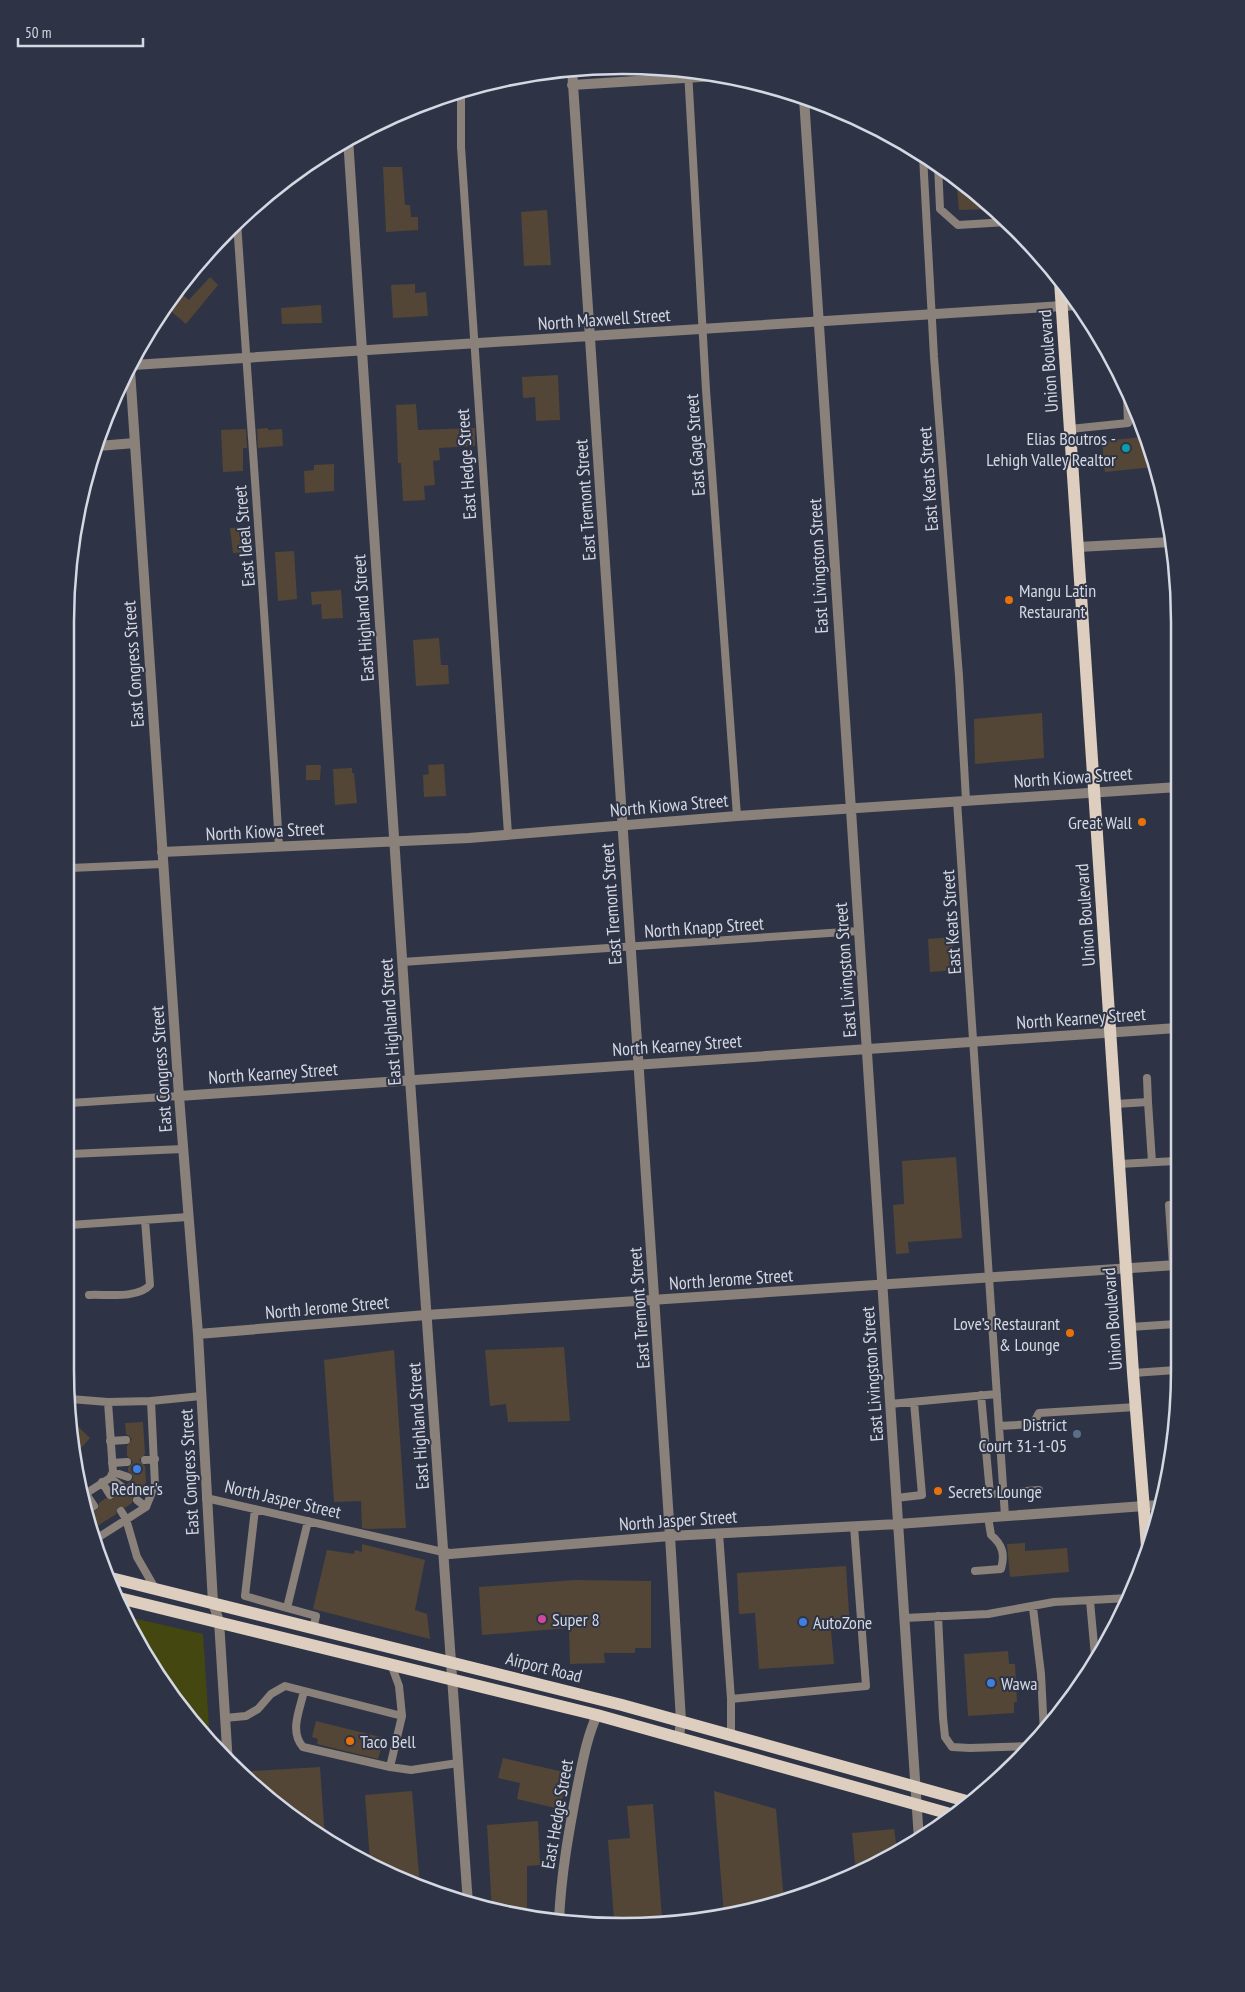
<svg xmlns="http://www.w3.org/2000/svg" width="1245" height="1992" font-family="'PT Sans Narrow',sans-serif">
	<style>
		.green { fill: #444810 }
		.building { fill: #534636 }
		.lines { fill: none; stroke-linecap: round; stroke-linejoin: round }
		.lane { stroke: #89817a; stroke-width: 8 }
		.street { stroke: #89817a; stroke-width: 10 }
		.primary { stroke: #ddcebf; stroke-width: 12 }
		.culture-dot { fill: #0f9aa8; stroke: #2e3445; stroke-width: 2 }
		.food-dot { fill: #e8710a; stroke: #2e3445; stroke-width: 2 }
		.service-dot { fill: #5c6f8a; stroke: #2e3445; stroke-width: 2 }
		.shop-dot { fill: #3f7fe0; stroke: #2e3445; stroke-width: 2 }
		.hotel-dot { fill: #d1479c; stroke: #2e3445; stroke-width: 2 }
		.labels { text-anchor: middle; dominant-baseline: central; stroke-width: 4; stroke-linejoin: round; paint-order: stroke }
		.street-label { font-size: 18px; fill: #d4d8e3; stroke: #2e3445 }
		.poi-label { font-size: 18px; fill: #d4d8e3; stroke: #2e3445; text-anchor: start }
		.rim { fill: none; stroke: #d4d8e3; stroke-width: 2.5 }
	</style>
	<rect width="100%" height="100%" fill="#2e3445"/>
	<!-- green -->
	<path class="green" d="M 123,1616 L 203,1634 L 210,1743 L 180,1709 Z"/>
	<!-- building -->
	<path class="building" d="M 383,167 L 402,167 L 405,205 L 410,205 L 411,217 L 418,217 L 418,230 L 386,232 Z
		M 956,177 L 962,180 L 992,209 L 959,210 Z
		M 547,210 L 551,265 L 524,266 L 521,212 Z
		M 210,277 L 218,285 L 186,324 L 166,307 L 176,290 L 189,300 Z
		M 415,284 L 415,293 L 426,292 L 428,316 L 393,318 L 391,285 Z
		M 321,305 L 322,323 L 282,324 L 281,308 Z
		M 558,375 L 560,420 L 536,421 L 535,397 L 523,398 L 522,377 Z
		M 416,404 L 418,430 L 475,428 L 475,446 L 439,448 L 440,460 L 433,461 L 435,485 L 424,486 L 425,500 L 403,501 L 401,463 L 398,463 L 396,405 Z
		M 268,428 L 268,430 L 282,429 L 283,446 L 258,448 L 257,429 Z
		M 246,429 L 247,448 L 243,448 L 243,471 L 223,472 L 221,430 Z
		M 1144,437 L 1152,455 L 1153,467 L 1105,472 L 1102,441 Z
		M 334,464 L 334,491 L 305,493 L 304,471 L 314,470 L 314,465 Z
		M 246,527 L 249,552 L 233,553 L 230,528 Z
		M 294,551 L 297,599 L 278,601 L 275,552 Z
		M 341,590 L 343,618 L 322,619 L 321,604 L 312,605 L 311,592 Z
		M 439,638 L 441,665 L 448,665 L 449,684 L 416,686 L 413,640 Z
		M 1042,713 L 1044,758 L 975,764 L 974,719 Z
		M 444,764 L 446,796 L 424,797 L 423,775 L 429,774 L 428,765 Z
		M 306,765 L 321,765 L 320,780 L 306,780 Z
		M 352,768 L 352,773 L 354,773 L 357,803 L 335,805 L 333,769 Z
		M 952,937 L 955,970 L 930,972 L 928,939 Z
		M 956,1157 L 962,1238 L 908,1242 L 909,1253 L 896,1254 L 893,1205 L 904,1204 L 902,1161 Z
		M 564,1347 L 570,1421 L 508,1422 L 506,1404 L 490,1406 L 485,1350 Z
		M 394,1350 L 406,1528 L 368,1529 L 362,1528 L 361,1501 L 334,1502 L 324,1360 Z
		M 70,1419 L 90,1438 L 73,1457 L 70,1443 Z
		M 143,1422 L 145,1454 L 139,1460 L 145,1466 L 146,1482 L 140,1496 L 133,1496 L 132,1503 L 125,1508 L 118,1507 L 116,1514 L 90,1531 L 86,1512 L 89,1509 L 97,1510 L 99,1503 L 106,1498 L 113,1499 L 117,1490 L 125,1492 L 127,1484 L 133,1479 L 132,1474 L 128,1471 L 128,1468 L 133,1462 L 127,1456 L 127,1446 L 132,1439 L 126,1434 L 125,1423 Z
		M 1025,1543 L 1025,1551 L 1067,1548 L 1069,1572 L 1010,1577 L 1007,1544 Z
		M 362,1544 L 425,1560 L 415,1610 L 427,1614 L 430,1639 L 313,1609 L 327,1550 L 354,1554 L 355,1550 L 362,1552 Z
		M 846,1566 L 850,1630 L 831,1631 L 834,1664 L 759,1669 L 755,1613 L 739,1614 L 737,1573 Z
		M 575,1580 L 651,1581 L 651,1648 L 635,1648 L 635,1653 L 604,1653 L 605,1663 L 570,1664 L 569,1628 L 482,1635 L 479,1587 Z
		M 1008,1651 L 1009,1664 L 1015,1664 L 1017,1702 L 1014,1702 L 1014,1713 L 968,1716 L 964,1654 Z
		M 316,1721 L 384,1738 L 378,1759 L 317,1744 L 318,1739 L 312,1737 Z
		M 503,1758 L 568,1773 L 560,1809 L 517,1799 L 520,1783 L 498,1778 Z
		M 320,1767 L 325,1839 L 313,1833 L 253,1784 L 252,1771 Z
		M 412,1791 L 420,1886 L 370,1861 L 365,1795 Z
		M 714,1791 L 776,1809 L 784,1901 L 724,1916 Z
		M 653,1804 L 662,1917 L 614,1920 L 608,1840 L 630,1838 L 627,1806 Z
		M 538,1821 L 540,1865 L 527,1866 L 527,1911 L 504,1914 L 492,1911 L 487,1825 Z
		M 894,1829 L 897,1850 L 874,1862 L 855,1864 L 852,1833 Z"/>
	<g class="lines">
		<!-- lane -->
		<path class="lane" d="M 688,71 L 706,390 L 737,816
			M 461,91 L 461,147 L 508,834
			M 923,156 L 934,357 L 959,676 L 966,800
			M 938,165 L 940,209 L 958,225 L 1007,222
			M 237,222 C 251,430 267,638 279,847
			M 1070,429 L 1128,423 L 1127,397
			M 957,801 L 1005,1516
			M 70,868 L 163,864
			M 402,962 L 859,931
			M 1147,1078 L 1148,1102
			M 70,1103 L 179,1096
			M 1115,1104 L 1148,1102 L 1152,1162
			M 70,1154 L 183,1149
			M 1119,1164 L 1176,1161
			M 1169,1205 L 1173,1265
			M 70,1225 L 188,1217
			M 89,1295 C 106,1294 138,1299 150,1285 L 145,1220
			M 1130,1327 L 1176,1324
			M 1133,1373 L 1176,1370
			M 981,1395 L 990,1494 L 1039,1490
			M 70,1399 L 108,1402 L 151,1401
			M 890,1404 L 997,1394
			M 999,1426 L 1033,1424 L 1039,1413 L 1136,1407
			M 110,1441 L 126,1440
			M 145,1460 L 155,1459
			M 112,1463 L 127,1462
			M 113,1472 L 128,1477
			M 110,1478 L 122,1487
			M 102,1482 L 110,1495
			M 86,1494 L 94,1506
			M 82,1496 L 110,1478 L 113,1472 L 108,1402
			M 206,1498 L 443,1552
			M 896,1498 L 922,1495 L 914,1402
			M 137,1500 L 146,1507
			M 255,1509 L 245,1596 L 287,1608
			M 121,1511 L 126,1519 L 137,1557 L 156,1590
			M 308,1521 L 287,1608 L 316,1616 L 313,1629
			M 719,1533 L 731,1699 L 866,1686 L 854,1526
			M 92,1537 L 99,1537 L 146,1507 L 155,1485 L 151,1401 L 201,1396
			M 975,1571 L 1001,1569 C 1005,1555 1003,1545 991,1535 L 988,1517
			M 1090,1601 L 1095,1656
			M 1033,1608 L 1041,1674 L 1044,1733
			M 938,1616 L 943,1718 L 945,1737 L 952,1747 L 970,1748 L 1032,1746
			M 904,1618 L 988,1614 L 1054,1602 L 1129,1598
			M 391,1664 L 399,1686 L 402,1716
			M 304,1691 C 300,1710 289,1731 303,1747 L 390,1767
			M 225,1718 L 246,1716 L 258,1709 L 271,1694 L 285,1686 L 402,1716 L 390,1767 L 411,1770 L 458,1763
			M 731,1735 L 731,1699"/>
		<!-- street -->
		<path class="street" d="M 572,69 L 670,1536 L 681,1721 L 679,1737
			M 572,85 L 716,76
			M 804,98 L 919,1840
			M 348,138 L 410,1080 L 468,1904
			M 133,365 C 448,343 763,327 1078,305
			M 130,370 L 179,1096 L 198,1334 L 213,1603 L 219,1621 L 228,1764
			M 98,446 L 135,443
			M 1078,547 L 1171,542
			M 162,852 L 469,838 L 737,816 L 1178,787
			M 179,1096 L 1177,1028
			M 198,1334 L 426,1315 L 1176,1265
			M 443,1552 L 450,1554 L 670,1536 L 898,1524 L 1158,1505
			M 559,1921 C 561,1874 569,1830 578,1784 C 583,1760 587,1737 597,1715"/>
		<!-- primary -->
		<path class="primary" d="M 1060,281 L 1133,1373 L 1147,1547
			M 107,1577 L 622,1705 L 970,1802
			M 115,1597 L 597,1715 L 954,1815"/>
	</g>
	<!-- markers -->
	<circle class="culture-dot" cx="1126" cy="448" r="5"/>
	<g class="food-dot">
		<circle cx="1009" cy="600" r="5"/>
		<circle cx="1142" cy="822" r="5"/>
		<circle cx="1070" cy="1333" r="5"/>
		<circle cx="938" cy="1491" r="5"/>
		<circle cx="350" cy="1741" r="5"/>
	</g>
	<circle class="service-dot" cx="1077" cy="1434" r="5"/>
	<g class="shop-dot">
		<circle cx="137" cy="1469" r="5"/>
		<circle cx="803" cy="1622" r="5"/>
		<circle cx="991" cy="1683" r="5"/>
	</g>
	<circle class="hotel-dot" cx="542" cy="1619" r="5"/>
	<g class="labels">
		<!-- street labels -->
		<g class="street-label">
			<text transform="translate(604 319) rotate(-4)">North Maxwell Street</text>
			<text transform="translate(1048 361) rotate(-94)">Union Boulevard</text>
			<text transform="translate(695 445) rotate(-94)">East Gage Street</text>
			<text transform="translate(466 464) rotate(-94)">East Hedge Street</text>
			<text transform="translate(928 479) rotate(-94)">East Keats Street</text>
			<text transform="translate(585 500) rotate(-94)">East Tremont Street</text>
			<text transform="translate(244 536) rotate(-95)">East Ideal Street</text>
			<text transform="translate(818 566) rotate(-93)">East Livingston Street</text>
			<text transform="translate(363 618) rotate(-94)">East Highland Street</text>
			<text transform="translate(133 664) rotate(-94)">East Congress Street</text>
			<text transform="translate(1073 777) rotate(-4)">North Kiowa Street</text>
			<text transform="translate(669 805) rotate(-5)">North Kiowa Street</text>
			<text transform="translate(265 831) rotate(-3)">North Kiowa Street</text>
			<text transform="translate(611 904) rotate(-94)">East Tremont Street</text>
			<text transform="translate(1085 915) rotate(-94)">Union Boulevard</text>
			<text transform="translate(951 922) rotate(-94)">East Keats Street</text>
			<text transform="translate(704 927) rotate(-4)">North Knapp Street</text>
			<text transform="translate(845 970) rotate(-94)">East Livingston Street</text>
			<text transform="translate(1081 1018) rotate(-4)">North Kearney Street</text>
			<text transform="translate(390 1022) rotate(-94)">East Highland Street</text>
			<text transform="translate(677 1045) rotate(-4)">North Kearney Street</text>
			<text transform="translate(161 1069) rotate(-94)">East Congress Street</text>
			<text transform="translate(273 1073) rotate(-4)">North Kearney Street</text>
			<text transform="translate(731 1279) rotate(-4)">North Jerome Street</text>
			<text transform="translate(327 1307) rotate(-5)">North Jerome Street</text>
			<text transform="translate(639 1308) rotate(-94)">East Tremont Street</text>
			<text transform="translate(1112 1319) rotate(-94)">Union Boulevard</text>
			<text transform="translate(872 1374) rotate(-94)">East Livingston Street</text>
			<text transform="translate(418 1426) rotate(-94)">East Highland Street</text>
			<text transform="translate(189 1472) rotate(-93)">East Congress Street</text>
			<text transform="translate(283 1499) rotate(13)">North Jasper Street</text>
			<text transform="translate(678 1520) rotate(-4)">North Jasper Street</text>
			<text transform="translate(544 1667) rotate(14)">Airport Road</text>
			<text transform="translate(557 1814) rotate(-80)">East Hedge Street</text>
		</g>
		<!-- poi labels -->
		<g class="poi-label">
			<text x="1116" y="438" text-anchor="end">Elias Boutros -<tspan x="1116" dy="21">Lehigh Valley Realtor</tspan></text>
			<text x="1019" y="590">Mangu Latin<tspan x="1019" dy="21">Restaurant</tspan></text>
			<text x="1132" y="822" text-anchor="end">Great Wall</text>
			<text x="1060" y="1323" text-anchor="end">Love’s Restaurant<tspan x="1060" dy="21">&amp; Lounge</tspan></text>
			<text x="1067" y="1424" text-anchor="end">District<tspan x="1067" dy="21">Court 31-1-05</tspan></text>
			<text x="137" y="1488" text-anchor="middle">Redner's</text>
			<text x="948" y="1491">Secrets Lounge</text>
			<text x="552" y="1619">Super 8</text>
			<text x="813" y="1622">AutoZone</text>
			<text x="1001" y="1683">Wawa</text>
			<text x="360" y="1741">Taco Bell</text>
		</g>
	</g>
	<!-- crop -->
	<path d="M0 0H1245V1992H0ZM622 74H623A548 548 0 0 1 1171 622V1370A548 548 0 0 1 623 1918H622A548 548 0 0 1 74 1370V622A548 548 0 0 1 622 74Z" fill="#2e3445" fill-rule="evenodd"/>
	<path class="rim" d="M622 74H623A548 548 0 0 1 1171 622V1370A548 548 0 0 1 623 1918H622A548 548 0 0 1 74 1370V622A548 548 0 0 1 622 74Z"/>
	<!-- scale -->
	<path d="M18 38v8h125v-8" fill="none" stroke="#d4d8e3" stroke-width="2.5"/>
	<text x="25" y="38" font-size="15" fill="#d4d8e3" stroke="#2e3445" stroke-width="4" paint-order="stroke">50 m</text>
</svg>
